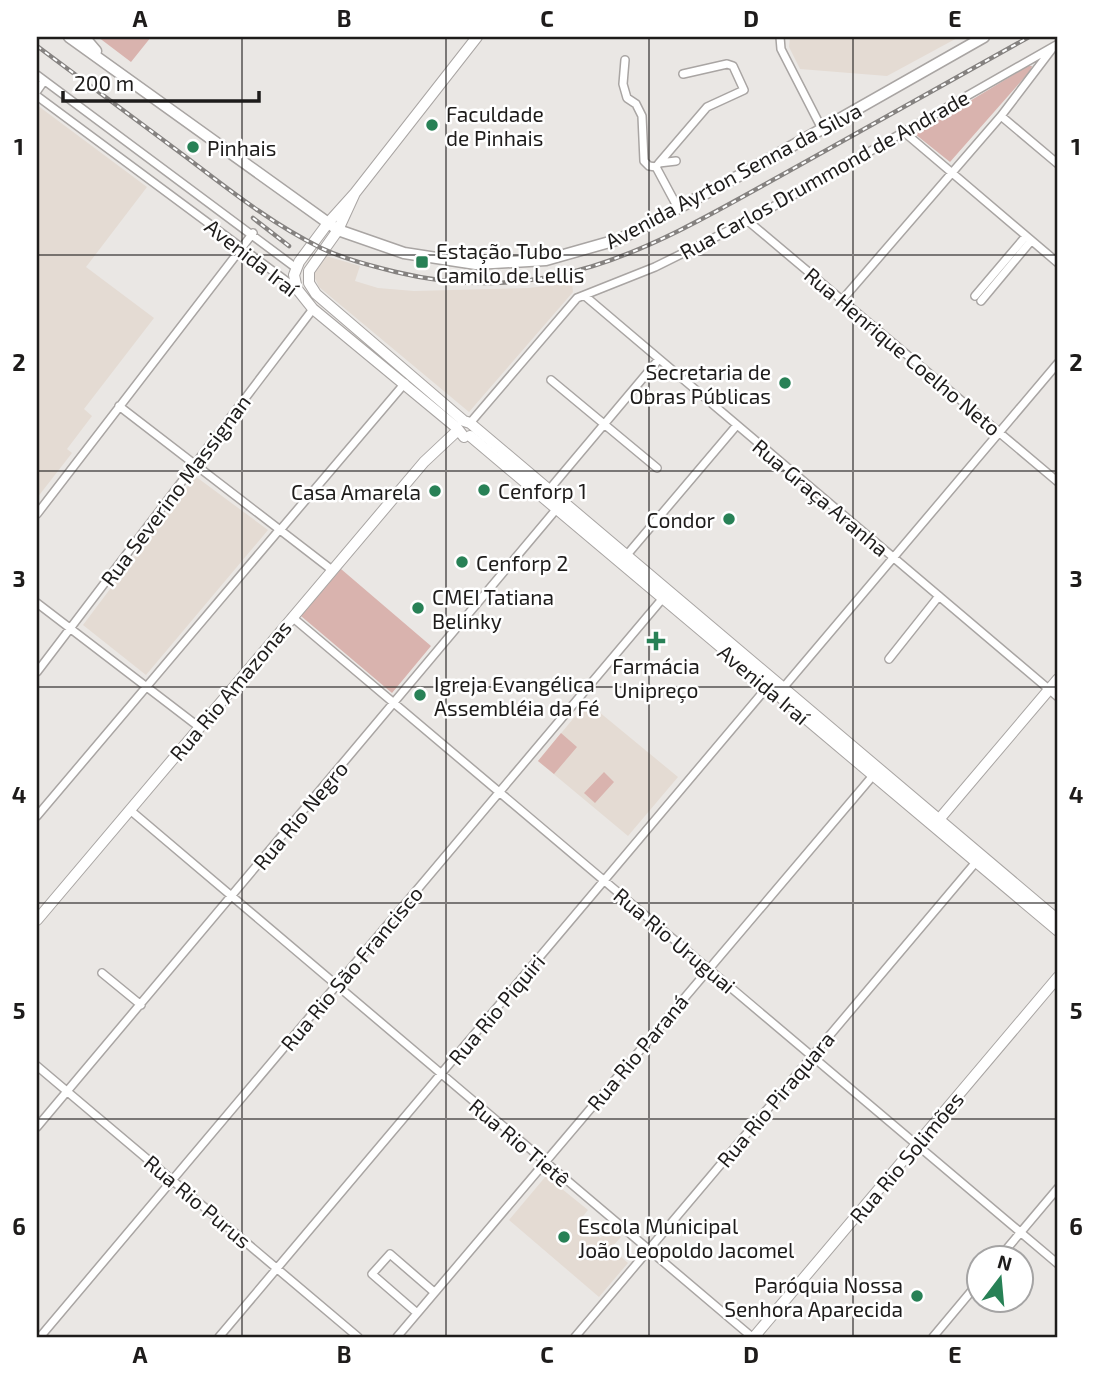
<svg xmlns="http://www.w3.org/2000/svg" width="1095" height="1374" font-family="'Exo 2',sans-serif">
	<style>
		.built { fill: #e4dbd3 }
		.green { fill: #d9b3ae }
		.lines { fill: none; stroke-linecap: round; stroke-linejoin: round }
		.street-casing { stroke: #a9a5a3; stroke-width: 10 }
		.secondary-casing { stroke: #a9a5a3; stroke-width: 12 }
		.primary-casing { stroke: #a9a5a3; stroke-width: 13 }
		.street { stroke: #fff; stroke-width: 7 }
		.secondary { stroke: #fff; stroke-width: 10 }
		.primary { stroke: #fff; stroke-width: 10 }
		.rail-casing { stroke: #858280; stroke-width: 4.5 }
		.rail { stroke: #fff; stroke-width: 2; stroke-dasharray: 5; stroke-linecap: butt }
		.grid { fill: none; stroke: #1e1c1b; stroke-width: 2; stroke-opacity: 0.55 }
		.poi-dot { fill: #288156; stroke: #fff; stroke-width: 2.5 }
		.labels { text-anchor: middle; dominant-baseline: central; stroke-width: 5; stroke-linejoin: round; paint-order: stroke }
		.poi-label { font-size: 21px; fill: #1e1c1b; stroke: #fff; text-anchor: start }
		.street-label { font-size: 21px; fill: #1e1c1b; stroke: #fff }
		.neatline { fill: none; stroke: #1e1c1b; stroke-width: 2.5 }
		.grid-label { font-size: 23px; text-anchor: middle; font-weight: bold; fill: #1e1c1b }
	</style>
	<rect width="100%" height="100%" fill="#eae7e4"/>
	<!-- built -->
	<path class="built" d="M 790,37 L 959,37 L 887,76 L 800,69 L 789,47 Z
		M 37,105 L 147,187 L 86,267 L 154,318 L 84,409 L 92,416 L 67,449 L 72,453 L 37,498 Z
		M 326,256 L 360,266 L 355,281 L 378,288 L 414,291 L 528,288 L 572,283 L 573,292 L 469,412 L 319,287 L 313,274 Z
		M 195,476 L 268,530 L 146,675 L 83,625 Z
		M 587,702 L 678,777 L 628,836 L 538,761 Z
		M 546,1176 L 588,1210 L 579,1221 L 600,1238 L 610,1228 L 621,1237 L 611,1248 L 628,1263 L 599,1297 L 509,1220 Z"/>
	<!-- green -->
	<path class="green" d="M 98,37 L 151,37 L 131,62 Z
		M 1028,66 L 1032,66 L 1031,70 L 950,162 L 915,134 Z
		M 341,569 L 431,646 L 392,693 L 301,616 Z
		M 561,733 L 577,747 L 554,774 L 538,761 Z
		M 604,772 L 614,782 L 595,803 L 584,793 Z"/>
	<g class="lines">
		<!-- street casing -->
		<g class="street-casing">
			<path id="street" d="M 780,37 L 781,49 L 822,129
				M 625,60 L 623,84 L 627,98 L 636,104 L 642,116 L 644,161 L 649,166 L 656,167
				M 37,75 L 296,268
				M 37,91 L 44,81
				M 37,96 L 297,289
				M 1001,116 L 1058,164
				M 904,132 L 1058,263
				M 676,161 L 659,163 L 656,167 L 678,208
				M 659,163 L 707,107 L 744,90 L 733,66 L 727,64 L 683,74
				M 748,221 L 1058,482
				M 585,296 L 1058,697
				M 975,296 L 1026,236
				M 842,300 L 1001,116 L 1052,49
				M 981,301 L 1031,241
				M 551,380 L 657,468
				M 119,406 L 332,570
				M 470,423 L 577,298 L 655,267 L 748,221 L 1058,44
				M 548,491 L 659,359
				M 37,514 L 253,233
				M 281,529 L 405,383
				M 626,556 L 737,425
				M 37,603 L 199,727
				M 292,617 L 1058,1264
				M 889,659 L 939,596
				M 37,672 L 313,309
				M 783,688 L 1058,363
				M 130,810 L 752,1337
				M 37,816 L 280,529
				M 102,973 L 141,1005
				M 37,1066 L 358,1337
				M 37,1127 L 559,506
				M 999,1258 L 1058,1188
				M 417,1313 L 372,1274 L 390,1254 L 434,1292
				M 40,1337 L 663,598
				M 219,1337 L 769,685
				M 397,1337 L 876,772
				M 575,1337 L 976,862
				M 933,1337 L 979,1282"/>
		</g>
		<!-- secondary casing -->
		<g class="secondary-casing">
			<path id="secondary" d="M 355,193 L 338,230 L 309,271 L 309,283 L 316,294 L 464,421 L 470,423 L 1058,920
				M 470,436 L 1058,931
				M 464,437 L 457,428 L 313,309 L 297,289 L 294,275 L 299,262 L 328,223 L 355,193 L 477,37
				M 936,823 L 1058,679
				M 37,920 L 424,462 L 457,431
				M 754,1337 L 1058,977"/>
		</g>
		<!-- primary casing -->
		<g class="primary-casing">
			<path id="primary" d="M 69,37 L 338,230 L 404,253 L 476,264 L 546,260 L 620,239 L 746,172 L 984,37
				M 84,37 L 96,51"/>
		</g>
		<!-- street -->
		<use href="#street" class="street"/>
		<!-- secondary -->
		<use href="#secondary" class="secondary"/>
		<!-- primary -->
		<use href="#primary" class="primary"/>
		<!-- rail casing -->
		<g class="rail-casing">
			<path id="rail" d="M 37,46 C 88,84 139,122 190,160 C 232,192 274,225 321,248 C 344,259 372,266 396,272 C 557,311 664,240 798,166 C 875,123 952,80 1029,37
				M 253,218 L 289,246"/>
		</g>
		<!-- rail -->
		<use href="#rail" class="rail"/>
	</g>
	<!-- grid -->
	<path class="grid" d="M 242,37 L 242,1337M 446,37 L 446,1337M 649,37 L 649,1337M 853,37 L 853,1337M 37,255 L 1058,255M 37,471 L 1058,471M 37,687 L 1058,687M 37,903 L 1058,903M 37,1119 L 1058,1119"/>
	<!-- markers -->
	<g class="poi-dot">
		<circle cx="432" cy="125" r="7"/>
		<circle cx="193" cy="147" r="7"/>
		<rect x="415" y="255" width="14" height="14" rx="3.5"/>
		<circle cx="785" cy="383" r="7"/>
		<circle cx="484" cy="490" r="7"/>
		<circle cx="435" cy="491" r="7"/>
		<circle cx="729" cy="519" r="7"/>
		<circle cx="462" cy="562" r="7"/>
		<circle cx="418" cy="608" r="7"/>
		<path d="M652.5 630.5h7v7h7v7h-7v7h-7v-7h-7v-7h7z"/>
		<circle cx="420" cy="695" r="7"/>
		<circle cx="564" cy="1237" r="7"/>
		<circle cx="917" cy="1296" r="7"/>
	</g>
	<g class="labels">
		<!-- poi labels -->
		<g class="poi-label">
			<text x="446" y="113">Faculdade<tspan x="446" dy="24">de Pinhais</tspan></text>
			<text x="207" y="147">Pinhais</text>
			<text x="436" y="250">Estação Tubo<tspan x="436" dy="24">Camilo de Lellis</tspan></text>
			<text x="771" y="371" text-anchor="end">Secretaria de<tspan x="771" dy="24">Obras Públicas</tspan></text>
			<text x="498" y="490">Cenforp 1</text>
			<text x="421" y="491" text-anchor="end">Casa Amarela</text>
			<text x="715" y="519" text-anchor="end">Condor</text>
			<text x="476" y="562">Cenforp 2</text>
			<text x="432" y="596">CMEI Tatiana<tspan x="432" dy="24">Belinky</tspan></text>
			<text x="656" y="665" text-anchor="middle">Farmácia<tspan x="656" dy="24">Unipreço</tspan></text>
			<text x="434" y="683">Igreja Evangélica<tspan x="434" dy="24">Assembléia da Fé</tspan></text>
			<text x="578" y="1225">Escola Municipal<tspan x="578" dy="24">João Leopoldo Jacomel</tspan></text>
			<text x="903" y="1284" text-anchor="end">Paróquia Nossa<tspan x="903" dy="24">Senhora Aparecida</tspan></text>
		</g>
		<!-- street labels -->
		<g class="street-label">
			<text transform="translate(824 174) rotate(-29)">Rua Carlos Drummond de Andrade</text>
			<text transform="translate(733 175) rotate(-28)">Avenida Ayrton Senna da Silva</text>
			<text transform="translate(252 257) rotate(38)">Avenida Iraí</text>
			<text transform="translate(903 351) rotate(40)">Rua Henrique Coelho Neto</text>
			<text transform="translate(175 490) rotate(-53)">Rua Severino Massignan</text>
			<text transform="translate(821 497) rotate(40)">Rua Graça Aranha</text>
			<text transform="translate(764 684) rotate(40)">Avenida Iraí</text>
			<text transform="translate(230 690) rotate(-50)">Rua Rio Amazonas</text>
			<text transform="translate(300 815) rotate(-50)">Rua Rio Negro</text>
			<text transform="translate(675 940) rotate(40)">Rua Rio Uruguai</text>
			<text transform="translate(351 968) rotate(-50)">Rua Rio São Francisco</text>
			<text transform="translate(496 1009) rotate(-50)">Rua Rio Piquiri</text>
			<text transform="translate(637 1052) rotate(-50)">Rua Rio Paraná</text>
			<text transform="translate(775 1099) rotate(-50)">Rua Rio Piraquara</text>
			<text transform="translate(520 1142) rotate(40)">Rua Rio Tietê</text>
			<text transform="translate(906 1157) rotate(-50)">Rua Rio Solimões</text>
			<text transform="translate(198 1201) rotate(40)">Rua Rio Purus</text>
		</g>
	</g>
	<!-- border -->
	<rect width="1095" height="1374" fill="none" stroke="#ffffff" stroke-width="77"/>
	<!-- north arrow -->
	<g transform="translate(1000 1279) rotate(16)"><circle r="33" fill="#ffffff" stroke="#a5a4a4" stroke-width="2"/>
	<path d="M0-5L12 26L0 18L-12 26Z" fill="#288156"/>
	<text y="-10" font-size="19" font-weight="bold" text-anchor="middle" fill="#1e1c1b">N</text>
	</g>
	<!-- scale -->
	<path d="M63 91v10h196v-10" fill="none" stroke="#1e1c1b" stroke-width="3.5"/>
	<text x="74" y="91" font-size="21" fill="#1e1c1b" stroke="#ffffff" stroke-width="5" paint-order="stroke">200 m</text>
	<rect x="38" y="38" width="1018" height="1298" class="neatline"/>
	<g class="grid-label">
		<text x="140" y="27">A</text>
		<text x="344" y="27">B</text>
		<text x="547" y="27">C</text>
		<text x="751" y="27">D</text>
		<text x="955" y="27">E</text>
		<text x="19" y="155">1</text>
		<text x="1076" y="155">1</text>
		<text x="19" y="371">2</text>
		<text x="1076" y="371">2</text>
		<text x="19" y="587">3</text>
		<text x="1076" y="587">3</text>
		<text x="19" y="803">4</text>
		<text x="1076" y="803">4</text>
		<text x="19" y="1019">5</text>
		<text x="1076" y="1019">5</text>
		<text x="19" y="1235">6</text>
		<text x="1076" y="1235">6</text>
		<text x="140" y="1363">A</text>
		<text x="344" y="1363">B</text>
		<text x="547" y="1363">C</text>
		<text x="751" y="1363">D</text>
		<text x="955" y="1363">E</text>
	</g>
</svg>
